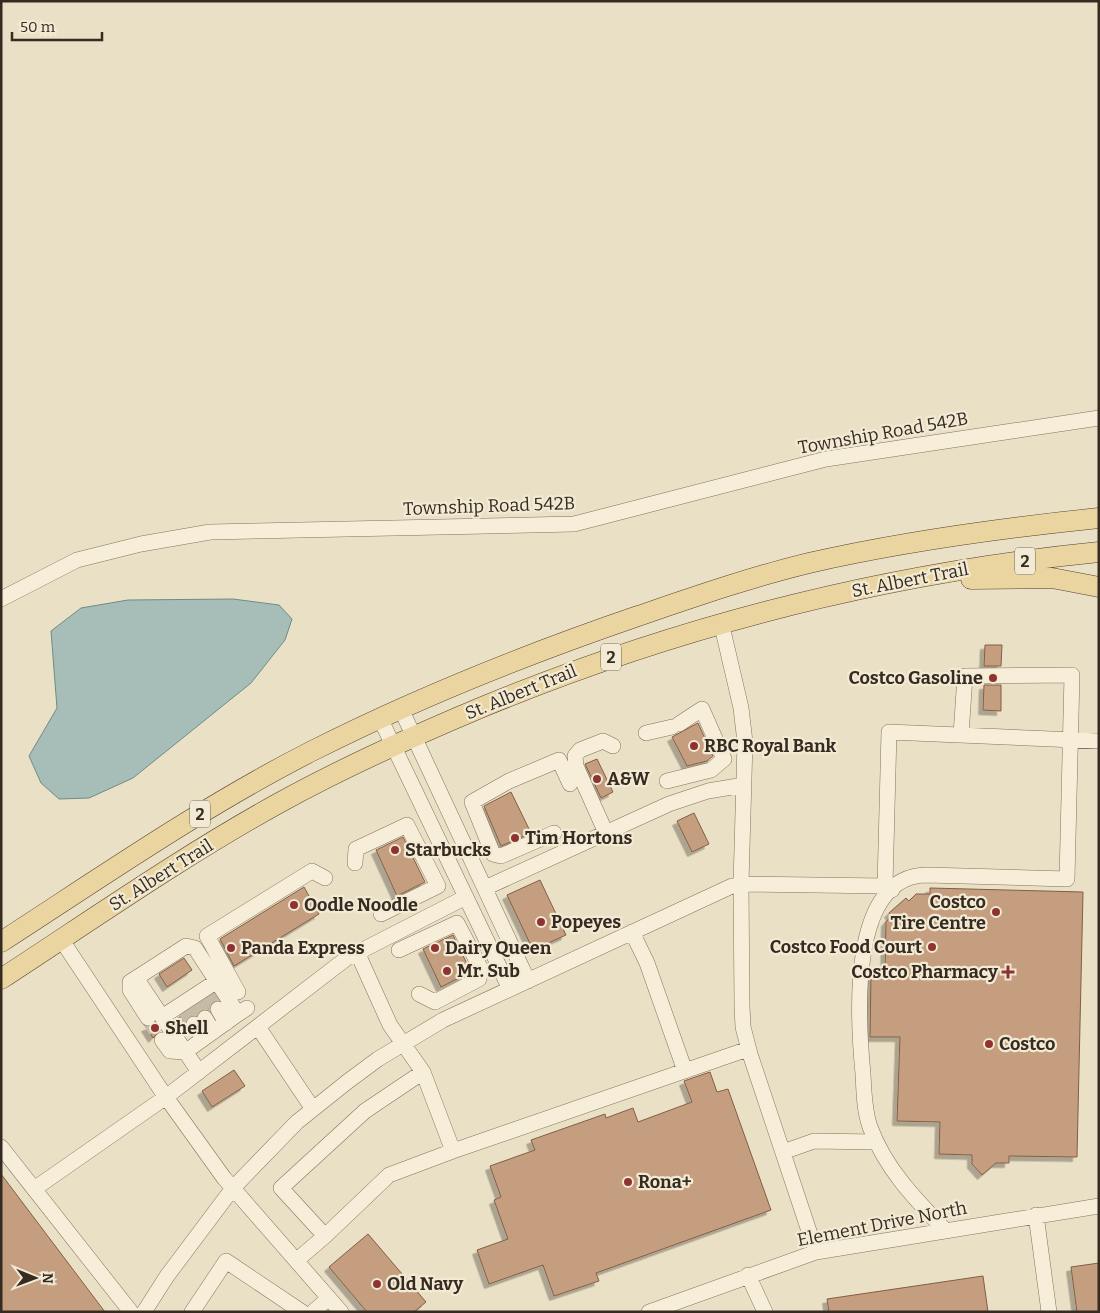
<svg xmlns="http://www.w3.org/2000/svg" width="1100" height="1313" font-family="Bitter,serif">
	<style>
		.water { fill: #a7beb8; stroke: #6e8c85 }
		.building { fill: #c59e7f; stroke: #815e45; filter: url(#shadow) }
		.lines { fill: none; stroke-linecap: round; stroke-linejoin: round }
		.minor-tunnel { stroke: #c6bca5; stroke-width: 15; stroke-dasharray: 15 8; stroke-linecap: butt }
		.minor-casing { stroke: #84725d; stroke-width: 16 }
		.major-casing { stroke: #524131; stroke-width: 21 }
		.minor { stroke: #f6eed8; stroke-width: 15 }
		.major { stroke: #ead5a1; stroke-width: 20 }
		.poi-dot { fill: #8e3332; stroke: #f2ead4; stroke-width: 2 }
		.labels { text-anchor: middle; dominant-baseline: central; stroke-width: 4.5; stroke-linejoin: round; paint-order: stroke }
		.shield { fill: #f2ead4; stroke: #6e6456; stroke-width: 1 }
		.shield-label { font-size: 16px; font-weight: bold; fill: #352b20 }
		.street-label { font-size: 18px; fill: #352b20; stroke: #f2ead4 }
		.poi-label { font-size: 18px; font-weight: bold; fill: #352b20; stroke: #f2ead4; text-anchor: start }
	</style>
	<defs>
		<filter id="shadow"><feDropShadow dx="-4.5" dy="4.5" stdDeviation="0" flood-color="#0004"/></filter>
	</defs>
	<rect width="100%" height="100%" fill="#eae0c6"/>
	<!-- water -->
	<path class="water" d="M 233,599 L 279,605 L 292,619 L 285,640 L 251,683 L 133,778 L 89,798 L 59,799 L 41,783 L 29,756 L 57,708 L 51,631 L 81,608 L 128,600 Z"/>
	<!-- building -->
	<path class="building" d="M 985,645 L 1002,645 L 1001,666 L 984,666 Z
		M 984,685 L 1001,685 L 1001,711 L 983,710 Z
		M 698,723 L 713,756 L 707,761 L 687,766 L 672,737 Z
		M 597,759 L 613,792 L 601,798 L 585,764 Z
		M 511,792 L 531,833 L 501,846 L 484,806 Z
		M 694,813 L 709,844 L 692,852 L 677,821 Z
		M 403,837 L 425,882 L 397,896 L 376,850 Z
		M 540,880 L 566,935 L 533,950 L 507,895 Z
		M 304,887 L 319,914 L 234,966 L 220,939 Z
		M 930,888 L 1083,892 L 1077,1157 L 1009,1156 L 1009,1163 L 996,1163 L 982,1175 L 972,1164 L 972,1155 L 939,1154 L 940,1122 L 897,1121 L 900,1037 L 870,1037 L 871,976 L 885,976 L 886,922 L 891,916 L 889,913 L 906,898 L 909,901 L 916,894 L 930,894 Z
		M 453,935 L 471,972 L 441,987 L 423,949 Z
		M 184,958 L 192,970 L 167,987 L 159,974 Z
		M 214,994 L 218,1000 L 210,1004 L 209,1010 L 201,1010 L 196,1015 L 189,1016 L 185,1024 L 186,1029 L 184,1031 L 175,1020 Z
		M 155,1024 L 160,1031 L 153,1038 L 146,1027 Z
		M 234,1070 L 245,1086 L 212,1107 L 202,1091 Z
		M 710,1072 L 717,1092 L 728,1089 L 771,1210 L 596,1273 L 599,1281 L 554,1296 L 543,1265 L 489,1284 L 477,1250 L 508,1239 L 494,1200 L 501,1197 L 490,1166 L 535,1150 L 531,1140 L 605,1114 L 606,1118 L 633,1108 L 638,1122 L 692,1102 L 684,1081 Z
		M 1,1174 L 105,1312 L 1,1312 Z
		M 368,1234 L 426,1302 L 414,1312 L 367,1312 L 329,1267 Z
		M 1099,1263 L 1099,1312 L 1077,1312 L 1071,1267 Z
		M 983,1276 L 988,1312 L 829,1312 L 827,1299 Z"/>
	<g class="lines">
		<!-- minor-tunnel -->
		<path class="minor-tunnel" d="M 208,995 L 218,1009
			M 196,1003 L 205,1018
			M 185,1010 L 194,1024
			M 148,1018 L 162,1040"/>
		<!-- minor casing -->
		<g class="minor-casing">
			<path id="minor" d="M 1,599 L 77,560 L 141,544 L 210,532 L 574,524 L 826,459 L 1099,418
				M 721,622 L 741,708 L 745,742 L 741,884 L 742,1006 L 743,1027 L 750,1054 L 816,1252
				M 401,709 L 528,981
				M 380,718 L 510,989
				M 646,733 L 672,727
				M 667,781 L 711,770 L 724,759 L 702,709 L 679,724
				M 554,833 L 501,856 L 493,854 L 472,802 L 509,781 L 559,760 L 570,784
				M 606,833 L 576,766 L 575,756 L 580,750 L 603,741 L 613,746
				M 355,863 L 356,849 L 407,825 L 438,886 L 381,914
				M 885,886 L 889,732 L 1099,741
				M 485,888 L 669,804 L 708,791 L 744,785
				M 632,932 L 647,963 L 685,1071
				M 61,939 L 163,1093 L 224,1178 L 341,1312
				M 399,950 L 457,923 L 481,969 L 479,979 L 435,1002 L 419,994
				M 357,952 L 390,1025 L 423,1072 L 453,1151 L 748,1049
				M 136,978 L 199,1072
				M 238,992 L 207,936 L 312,871 L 325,878
				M 218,1009 L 226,1023
				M 162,1017 L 217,981
				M 148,1018 L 130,990 L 130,982 L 186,946 L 195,948 L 238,1014 L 247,1008
				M 205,1018 L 213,1032
				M 194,1024 L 203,1039
				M 258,1027 L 313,1109
				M 162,1040 L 170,1051 L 185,1052 L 238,1014
				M 1,1147 L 131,1312
				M 783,1152 L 814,1141 L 876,1142
				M 34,1189 L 166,1097 L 347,958 L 466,897
				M 1036,1215 L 1049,1312
				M 945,1230 C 915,1199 885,1168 870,1127 C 864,1110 864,1091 863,1074 C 858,1022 847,875 927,875 L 1067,879 L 1072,675 L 965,676 L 961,735
				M 325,1236 L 389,1175 L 453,1151
				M 297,1260 L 325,1236 L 281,1188 L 365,1111 L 423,1072
				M 748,1275 L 765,1312
				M 144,1312 L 167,1276 L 233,1188 L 297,1122 L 347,1082 L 378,1059 L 443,1020 L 732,886 L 741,884 L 885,886 L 892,890
				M 192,1312 L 226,1261 L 302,1312
				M 313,1312 L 329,1298
				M 649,1312 L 816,1252 L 1099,1206"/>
		</g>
		<!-- major casing -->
		<g class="major-casing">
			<path id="major" d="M 971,579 L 1052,578 L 1099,587
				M 1,942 C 103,876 204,806 312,751 C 417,698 527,654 638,616 C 694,597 751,577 809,563 C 905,541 1002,528 1099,518
				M 1,979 C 93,919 183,856 279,803 C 344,767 411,737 480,708 C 678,626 885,573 1099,552"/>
		</g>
		<!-- minor -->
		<use href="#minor" class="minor"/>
		<!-- major -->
		<use href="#major" class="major"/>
	</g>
	<!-- markers -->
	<g class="poi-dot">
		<circle cx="993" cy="678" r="5"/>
		<circle cx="694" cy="746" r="5"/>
		<circle cx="597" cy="779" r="5"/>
		<circle cx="515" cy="838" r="5"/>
		<circle cx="395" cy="850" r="5"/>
		<circle cx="294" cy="905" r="5"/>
		<circle cx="996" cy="912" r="5"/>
		<circle cx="541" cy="922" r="5"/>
		<circle cx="932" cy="947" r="5"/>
		<circle cx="231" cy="948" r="5"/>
		<circle cx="435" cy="948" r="5"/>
		<circle cx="447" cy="971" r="5"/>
		<path d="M1005.5 964.5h5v5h5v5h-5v5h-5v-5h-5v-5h5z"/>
		<circle cx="155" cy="1028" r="5"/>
		<circle cx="989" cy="1044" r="5"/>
		<circle cx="628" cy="1182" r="5"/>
		<circle cx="377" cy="1284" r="5"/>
	</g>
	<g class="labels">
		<!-- shield labels -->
		<g class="shield">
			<rect x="1015" y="547.5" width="20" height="27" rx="4"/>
			<rect x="601" y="643.5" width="20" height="27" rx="4"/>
			<rect x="190" y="800.5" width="20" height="27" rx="4"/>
		</g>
		<g class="shield-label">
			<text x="1025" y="561">2</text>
			<text x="611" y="657">2</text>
			<text x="200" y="814">2</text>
		</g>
		<!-- street labels -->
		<g class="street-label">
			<text transform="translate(883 433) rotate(-10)">Township Road 542B</text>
			<text transform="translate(489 506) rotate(-2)">Township Road 542B</text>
			<text transform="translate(910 580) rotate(-11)">St. Albert Trail</text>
			<text transform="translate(521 692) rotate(-22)">St. Albert Trail</text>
			<text transform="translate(161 875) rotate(-32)">St. Albert Trail</text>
			<text transform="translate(882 1224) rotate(-11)">Element Drive North</text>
		</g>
		<!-- poi labels -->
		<g class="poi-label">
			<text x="983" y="678" text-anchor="end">Costco Gasoline</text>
			<text x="704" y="746">RBC Royal Bank</text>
			<text x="607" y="779">A&amp;W</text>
			<text x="525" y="838">Tim Hortons</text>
			<text x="405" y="850">Starbucks</text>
			<text x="986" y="902" text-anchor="end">Costco<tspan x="986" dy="21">Tire Centre</tspan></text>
			<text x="304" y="905">Oodle Noodle</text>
			<text x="551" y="922">Popeyes</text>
			<text x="922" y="947" text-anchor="end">Costco Food Court</text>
			<text x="241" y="948">Panda Express</text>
			<text x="445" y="948">Dairy Queen</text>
			<text x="457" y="971">Mr. Sub</text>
			<text x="998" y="972" text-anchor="end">Costco Pharmacy</text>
			<text x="165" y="1028">Shell</text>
			<text x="999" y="1044">Costco</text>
			<text x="638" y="1182">Rona+</text>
			<text x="387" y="1284">Old Navy</text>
		</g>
	</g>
	<!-- border -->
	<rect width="1100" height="1313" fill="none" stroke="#352b20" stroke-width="5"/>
	<!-- north arrow -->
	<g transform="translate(35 1278) rotate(91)" stroke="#f2ead4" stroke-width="4" paint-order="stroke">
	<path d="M0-4L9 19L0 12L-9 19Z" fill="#352b20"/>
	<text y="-8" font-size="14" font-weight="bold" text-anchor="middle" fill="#352b20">N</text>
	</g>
	<!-- scale -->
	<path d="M12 32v8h90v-8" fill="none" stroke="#352b20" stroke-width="2.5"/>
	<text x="20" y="32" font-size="15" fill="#352b20" stroke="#f2ead4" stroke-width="4" paint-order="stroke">50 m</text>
</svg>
